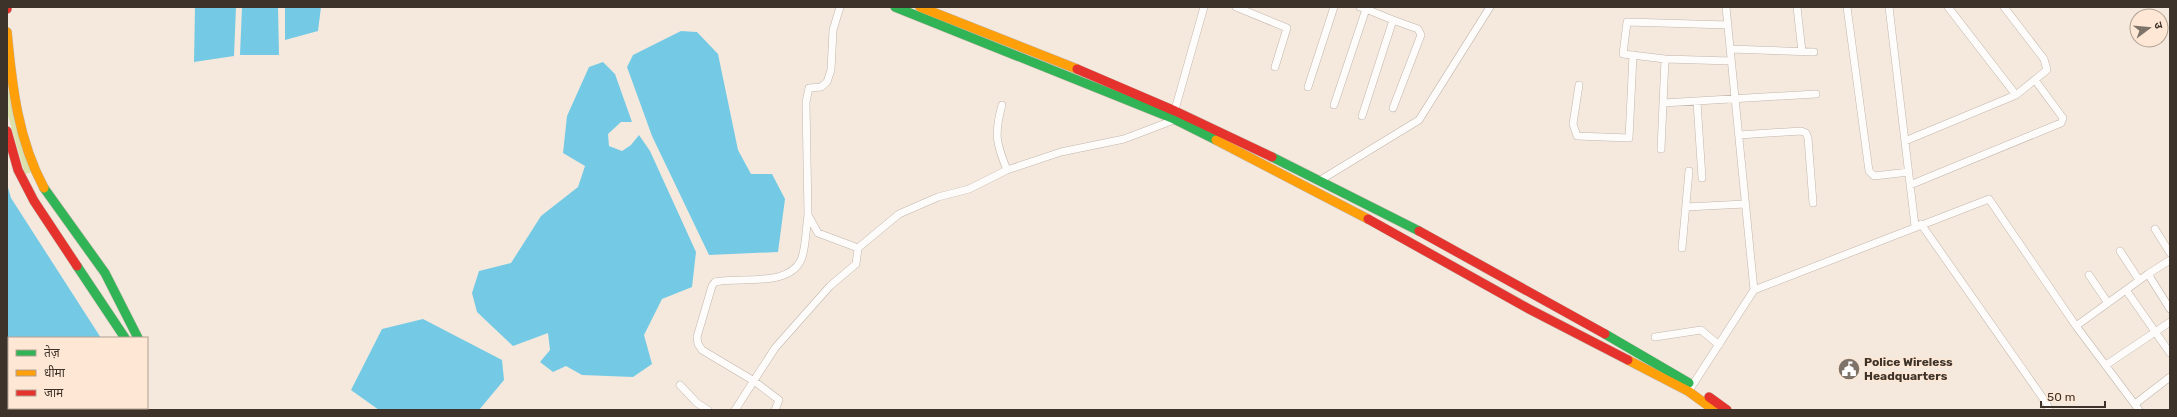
<svg xmlns="http://www.w3.org/2000/svg" width="2177" height="417" font-family="Rubik,'Noto Sans Devanagari',sans-serif">
	<style>
		.green { fill: #dce0aa }
		.water { fill: #74cae4 }
		.lines { fill: none; stroke-linecap: round; stroke-linejoin: round }
		.street-casing { stroke: #c0b6ac; stroke-width: 8 }
		.fast-casing { stroke: #c0b6ac; stroke-width: 10 }
		.slow-casing { stroke: #c0b6ac; stroke-width: 10 }
		.jam-casing { stroke: #c0b6ac; stroke-width: 10 }
		.street { stroke: #fefcfa; stroke-width: 7 }
		.fast { stroke: #30b455; stroke-width: 9 }
		.slow { stroke: #ff9f0a; stroke-width: 9 }
		.jam { stroke: #e5322d; stroke-width: 9 }
		.labels { text-anchor: middle; dominant-baseline: central; stroke-width: 3; stroke-linejoin: round; paint-order: stroke }
		.poi-label { font-size: 12px; font-weight: bold; fill: #3e332a; stroke: #fee8d5; text-anchor: start }
	</style>
	<rect width="100%" height="100%" fill="#f5e9de"/>
	<!-- green -->
	<path class="green" d="M 7,85 L 25,157 L 32,172 L 25,174 L 7,112 Z"/>
	<!-- water -->
	<path class="water" d="M 195,7 L 236,7 L 234,56 L 194,62 Z
		M 242,7 L 278,7 L 279,55 L 240,55 Z
		M 285,7 L 321,7 L 318,31 L 285,40 Z
		M 681,31 L 697,32 L 718,54 L 738,150 L 751,174 L 772,174 L 785,199 L 778,252 L 709,255 L 652,136 L 627,67 L 633,55 Z
		M 603,62 L 615,74 L 632,122 L 621,122 L 608,134 L 609,146 L 622,151 L 631,145 L 639,135 L 650,151 L 696,252 L 692,287 L 662,299 L 644,335 L 652,364 L 633,377 L 582,375 L 566,366 L 553,372 L 540,362 L 550,350 L 548,333 L 513,346 L 477,312 L 472,293 L 479,271 L 511,263 L 541,216 L 578,187 L 585,166 L 563,153 L 567,116 L 589,67 Z
		M 7,184 L 11,198 L 101,338 L 9,338 L 9,408 L 115,408 L 115,410 L 7,410 Z
		M 423,319 L 502,360 L 504,380 L 479,410 L 379,410 L 351,390 L 382,329 Z"/>
	<g class="lines">
		<!-- street casing -->
		<g class="street-casing">
			<path id="street" d="M 840,7 L 833,30 L 831,70 L 827,82 L 821,87 L 809,88 L 806,102 L 808,215 L 818,233 L 858,248
				M 1236,7 L 1287,28 L 1275,67
				M 1726,7 L 1754,290
				M 1797,7 L 1802,52
				M 1847,7 L 1869,171 L 1874,176 L 1909,172
				M 1889,7 L 1915,226
				M 1948,7 L 2016,95
				M 1393,20 L 1418,29 L 1421,35 L 1393,108
				M 1728,25 L 1627,22 L 1623,54 L 1665,59 L 1731,61
				M 1730,49 L 1814,52
				M 1579,85 L 1573,124 L 1577,136 L 1629,138 L 1633,55
				M 1308,87 L 1334,7
				M 1697,102 L 1702,178
				M 1663,103 L 1816,94
				M 1002,105 C 994,134 996,143 1007,170
				M 1334,105 L 1366,9 L 1360,7
				M 1174,113 L 1204,7
				M 1362,116 L 1393,20 L 1366,9
				M 1739,135 L 1801,131 L 1806,133 L 1808,138 L 1813,203
				M 1905,141 L 2016,95 L 2047,70 L 2044,59 L 2004,7
				M 1661,149 L 1665,59
				M 1319,181 L 1419,120 L 1490,7
				M 1910,185 L 2061,123 L 2063,118 L 2035,80
				M 1686,207 L 1745,204
				M 1921,224 L 2047,404 L 2049,410
				M 2155,229 L 2170,253
				M 1682,248 L 1689,171
				M 2120,251 L 2139,280
				M 2148,274 L 2170,309
				M 2089,275 L 2108,303
				M 2126,290 L 2170,353
				M 2076,326 L 2148,274 L 2170,260
				M 1655,337 L 1701,330 L 1719,345
				M 2106,365 L 2170,322
				M 680,385 L 697,403 L 708,410
				M 1690,389 L 1754,290 L 1989,199 L 2076,326 L 2139,410
				M 2135,404 L 2170,377
				M 735,410 L 775,348 L 830,286 L 856,264 L 858,248 L 899,214 L 938,197 L 969,189 L 1007,170 L 1061,152 L 1124,139 L 1174,120
				M 775,410 L 779,400 L 754,381 L 702,350 L 698,344 L 697,337 L 712,286 L 715,282 C 738,276 788,288 801,260 C 806,249 806,227 808,215"/>
		</g>
		<!-- fast casing -->
		<g class="fast-casing">
			<path id="fast" d="M 895,7 L 1172,118 L 1216,140
				M 1272,157 L 1419,231
				M 44,188 L 105,273 L 138,338
				M 77,266 L 125,338
				M 1605,334 L 1689,383"/>
		</g>
		<!-- slow casing -->
		<g class="slow-casing">
			<path id="slow" d="M 920,7 L 1077,69
				M 7,32 C 12,86 18,140 44,188
				M 1216,140 L 1368,219
				M 1628,360 L 1688,391 L 1714,410"/>
		</g>
		<!-- jam casing -->
		<g class="jam-casing">
			<path id="jam" d="M 7,7 L 7,9
				M 1077,69 L 1175,111 L 1272,157
				M 7,131 L 18,170 L 34,201 L 77,266
				M 1368,219 L 1529,309 L 1628,360
				M 1419,231 L 1605,334
				M 1709,397 L 1727,410
				M 140,408 L 140,410
				M 128,410 L 129,408"/>
		</g>
		<!-- street -->
		<use href="#street" class="street"/>
		<!-- fast -->
		<use href="#fast" class="fast"/>
		<!-- slow -->
		<use href="#slow" class="slow"/>
		<!-- jam -->
		<use href="#jam" class="jam"/>
	</g>
	<!-- icons -->
	<defs>
		<g id="civic-disc" transform="scale(1.15)"><circle r="9.5" fill="#7e7369" stroke="#fee8d5"/><path d="M-.6-6.5H3V-4.5H.6V-3L4-1V1h2V6H-6V1h2V-1L-.6-3ZM-1.2 2.5V6h2.4V2.5Z" fill="#fff"/></g>
	</defs>
	<g fill-rule="evenodd">
		<use href="#civic-disc" x="1849" y="369"/>
	</g>
	<g class="labels">
		<!-- poi labels -->
		<g class="poi-label">
			<text x="1864" y="362">Police Wireless<tspan x="1864" dy="14">Headquarters</tspan></text>
		</g>
	</g>
	<!-- border -->
	<rect width="2177" height="417" fill="none" stroke="#3e332a" stroke-width="16"/>
	<!-- legend -->
	<rect x="8" y="337" width="140" height="72" fill="#fee8d5" stroke="#b1a091"/>
	<rect x="16" y="350" width="20" height="6" fill="#30b455" stroke="#b1a091"/>
	<text x="44" y="357" font-size="12" fill="#3e332a">तेज़</text>
	<rect x="16" y="370" width="20" height="6" fill="#ff9f0a" stroke="#b1a091"/>
	<text x="44" y="377" font-size="12" fill="#3e332a">धीमा</text>
	<rect x="16" y="390" width="20" height="6" fill="#e5322d" stroke="#b1a091"/>
	<text x="44" y="397" font-size="12" fill="#3e332a">जाम</text>
	<!-- north arrow -->
	<g transform="translate(2149 28) rotate(74)"><circle r="19" fill="#fee8d5" stroke="#b1a091"/>
	<path d="M0-3L7 15L0 10L-7 15Z" fill="#7e7369"/>
	<text y="-6" font-size="11" font-weight="bold" text-anchor="middle" fill="#3e332a">उ</text>
	</g>
	<!-- scale -->
	<path d="M2041 401v6h64v-6" fill="none" stroke="#3e332a" stroke-width="2"/>
	<text x="2047" y="401" font-size="12" fill="#3e332a" stroke="#fee8d5" stroke-width="3" paint-order="stroke">50 m</text>
</svg>
